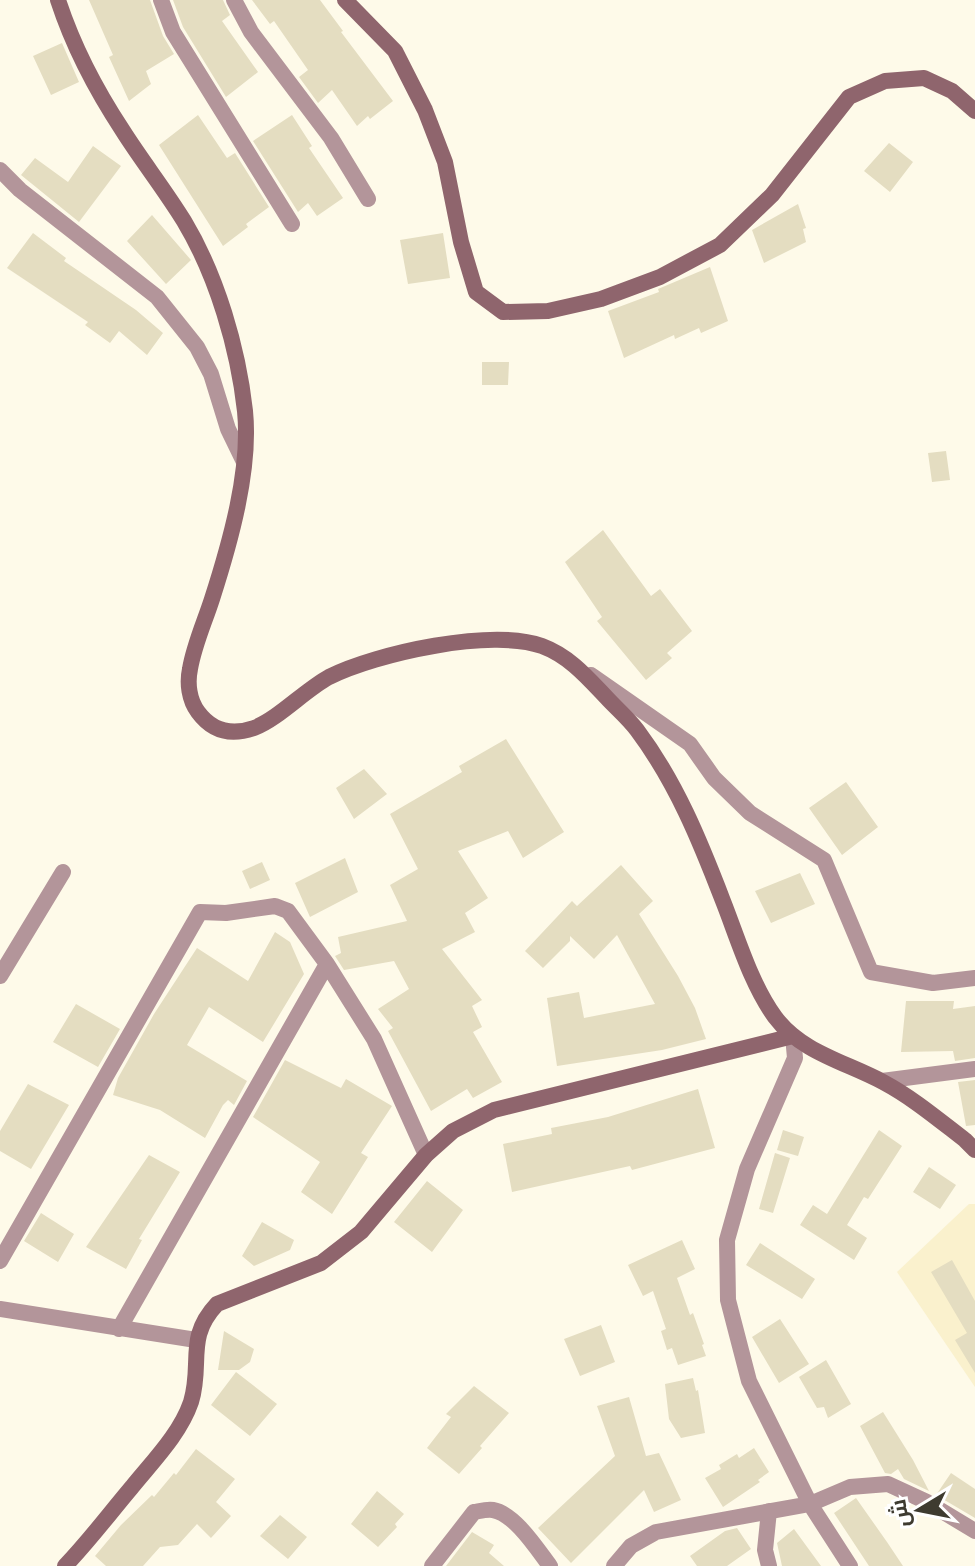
<svg xmlns="http://www.w3.org/2000/svg" width="975" height="1566" font-family="'Noto Serif',Cairo,serif">
	<style>
		.built { fill: #faf1cd }
		.building { fill: #e4ddc1 }
		.lines { fill: none; stroke-linecap: round; stroke-linejoin: round }
		.street { stroke: #b3959a; stroke-width: 16 }
		.secondary { stroke: #8f656d; stroke-width: 16 }
	</style>
	<rect width="100%" height="100%" fill="#fefae9"/>
	<!-- built -->
	<path class="built" d="M 969,1204 L 975,1204 L 975,1387 L 897,1272 Z"/>
	<!-- building -->
	<path class="building" d="M 89,0 L 150,0 L 163,36 L 174,54 L 146,71 L 151,84 L 129,101 L 109,57 L 113,55 Z
		M 173,0 L 223,0 L 230,15 L 222,21 L 258,72 L 226,97 L 183,27 Z
		M 252,0 L 320,0 L 343,31 L 341,32 L 393,101 L 370,119 L 368,116 L 357,126 L 332,90 L 318,103 L 299,77 L 308,70 L 274,21 L 270,24 Z
		M 62,43 L 79,82 L 51,95 L 33,56 Z
		M 198,115 L 227,158 L 235,153 L 269,207 L 246,224 L 248,227 L 223,246 L 159,145 Z
		M 292,115 L 312,146 L 309,148 L 343,198 L 317,216 L 308,203 L 298,212 L 253,141 Z
		M 889,143 L 913,162 L 890,192 L 864,171 Z
		M 93,146 L 121,166 L 79,222 L 21,175 L 35,158 L 68,182 Z
		M 798,204 L 806,228 L 803,229 L 806,242 L 764,263 L 752,230 Z
		M 152,215 L 191,260 L 166,284 L 127,241 Z
		M 33,233 L 66,258 L 64,261 L 136,310 L 163,333 L 147,355 L 119,331 L 110,343 L 85,325 L 88,322 L 7,268 Z
		M 443,233 L 450,278 L 408,284 L 400,240 Z
		M 710,267 L 728,321 L 701,333 L 699,328 L 675,339 L 674,335 L 624,358 L 608,311 L 659,292 L 658,289 Z
		M 482,362 L 509,362 L 508,385 L 482,385 Z
		M 946,451 L 950,480 L 932,482 L 928,453 Z
		M 603,530 L 651,596 L 660,589 L 692,631 L 667,653 L 672,658 L 646,680 L 597,621 L 602,617 L 565,562 Z
		M 506,739 L 564,832 L 523,858 L 508,831 L 458,851 L 488,898 L 465,913 L 475,932 L 442,949 L 482,1000 L 472,1006 L 482,1027 L 473,1032 L 502,1082 L 473,1098 L 467,1089 L 431,1111 L 388,1031 L 393,1028 L 378,1009 L 409,989 L 394,961 L 344,970 L 335,956 L 341,953 L 338,937 L 407,921 L 390,885 L 418,869 L 390,814 L 462,772 L 459,766 Z
		M 364,769 L 387,794 L 354,819 L 336,788 Z
		M 846,782 L 878,827 L 842,855 L 809,808 Z
		M 345,858 L 358,892 L 310,917 L 295,883 Z
		M 262,862 L 270,880 L 250,889 L 242,871 Z
		M 621,865 L 653,901 L 639,914 L 678,976 L 695,1008 L 706,1039 L 662,1050 L 557,1066 L 547,998 L 579,992 L 584,1018 L 655,1004 L 617,935 L 594,959 L 570,936 L 570,941 L 543,968 L 525,951 L 572,901 L 577,906 Z
		M 800,873 L 815,904 L 771,923 L 755,891 Z
		M 275,932 L 290,942 L 304,974 L 263,1042 L 209,1007 L 187,1045 L 247,1081 L 234,1105 L 228,1100 L 223,1105 L 205,1138 L 160,1110 L 113,1095 L 118,1078 L 154,1014 L 197,948 L 248,981 Z
		M 906,1001 L 954,1001 L 953,1009 L 975,1006 L 975,1058 L 955,1061 L 953,1051 L 901,1052 Z
		M 76,1004 L 120,1029 L 98,1067 L 53,1042 Z
		M 285,1060 L 341,1088 L 346,1079 L 392,1106 L 361,1153 L 368,1157 L 332,1214 L 301,1192 L 320,1162 L 253,1117 Z
		M 975,1080 L 975,1125 L 966,1126 L 958,1082 Z
		M 28,1084 L 69,1105 L 31,1169 L 0,1151 L 0,1131 Z
		M 698,1089 L 715,1148 L 632,1170 L 630,1166 L 512,1192 L 503,1144 L 552,1134 L 551,1128 L 608,1117 Z
		M 783,1130 L 804,1137 L 798,1156 L 777,1150 Z
		M 879,1130 L 902,1146 L 868,1199 L 864,1197 L 847,1225 L 867,1238 L 854,1260 L 800,1225 L 813,1205 L 827,1214 Z
		M 775,1153 L 790,1158 L 773,1213 L 759,1209 Z
		M 149,1155 L 180,1172 L 139,1239 L 142,1240 L 126,1269 L 86,1247 Z
		M 929,1167 L 956,1185 L 940,1209 L 913,1192 Z
		M 427,1181 L 463,1210 L 432,1252 L 394,1222 Z
		M 41,1213 L 74,1234 L 58,1262 L 24,1241 Z
		M 262,1222 L 294,1240 L 290,1250 L 254,1266 L 242,1256 Z
		M 682,1240 L 695,1269 L 677,1278 L 690,1315 L 693,1313 L 704,1344 L 702,1345 L 706,1356 L 678,1365 L 672,1348 L 667,1350 L 661,1331 L 666,1329 L 653,1291 L 643,1296 L 628,1265 Z
		M 760,1243 L 815,1279 L 802,1299 L 746,1265 Z
		M 952,1260 L 975,1301 L 975,1373 L 955,1340 L 967,1333 L 931,1272 Z
		M 780,1319 L 809,1364 L 779,1383 L 752,1337 Z
		M 601,1325 L 615,1362 L 580,1376 L 564,1339 Z
		M 224,1331 L 254,1349 L 250,1362 L 239,1370 L 218,1370 Z
		M 826,1360 L 851,1404 L 828,1418 L 824,1407 L 817,1408 L 799,1377 Z
		M 236,1372 L 277,1404 L 250,1436 L 211,1405 Z
		M 693,1378 L 696,1391 L 698,1390 L 705,1433 L 681,1438 L 669,1419 L 665,1384 Z
		M 474,1386 L 509,1413 L 480,1446 L 482,1448 L 459,1474 L 427,1448 L 451,1417 L 446,1414 Z
		M 629,1397 L 646,1456 L 659,1453 L 681,1500 L 654,1512 L 644,1490 L 571,1563 L 538,1528 L 615,1456 L 597,1406 Z
		M 883,1412 L 913,1460 L 929,1491 L 904,1479 L 898,1469 L 891,1474 L 885,1473 L 860,1426 Z
		M 754,1448 L 769,1472 L 758,1480 L 760,1482 L 723,1507 L 705,1478 L 721,1469 L 719,1465 L 737,1454 L 739,1458 Z
		M 196,1449 L 235,1479 L 216,1502 L 231,1516 L 211,1538 L 197,1524 L 178,1545 L 160,1547 L 143,1566 L 106,1566 L 95,1556 L 121,1525 L 152,1495 L 154,1497 L 174,1473 L 176,1475 Z
		M 951,1473 L 975,1489 L 975,1518 L 936,1495 Z
		M 377,1491 L 404,1514 L 395,1524 L 397,1527 L 378,1547 L 351,1524 Z
		M 856,1498 L 887,1542 L 903,1566 L 869,1566 L 834,1513 Z
		M 280,1515 L 307,1537 L 288,1559 L 260,1536 Z
		M 737,1528 L 751,1549 L 727,1566 L 697,1566 L 690,1556 L 725,1531 Z
		M 794,1529 L 821,1566 L 782,1566 L 777,1543 Z
		M 472,1532 L 494,1545 L 489,1553 L 504,1566 L 446,1566 Z"/>
	<g class="lines">
		<!-- street -->
		<path class="street" d="M 161,0 L 173,32 L 292,224
			M 234,0 L 251,32 L 331,138 L 368,199
			M 0,170 L 20,190 L 157,297 L 197,347 L 211,374 L 228,429 L 244,462
			M 591,675 L 690,744 L 714,778 L 750,813 L 824,860 L 871,972 L 933,983 L 975,978
			M 0,976 L 63,872
			M 793,1036 L 795,1058 L 747,1169 L 727,1240 L 728,1300 L 749,1381 L 810,1504 L 850,1566
			M 882,1081 L 975,1069
			M 0,1261 L 200,912 L 226,913 L 275,906 L 288,911 L 327,964 L 374,1039 L 426,1155
			M 0,1309 L 196,1340
			M 119,1329 L 327,964
			M 432,1566 L 474,1512 C 480,1511 487,1509 493,1510 C 515,1514 537,1549 550,1566
			M 614,1566 L 631,1546 L 656,1532 L 810,1504 L 850,1487 L 888,1484 L 927,1502 L 975,1531
			M 769,1566 L 765,1550 L 769,1511"/>
		<!-- secondary -->
		<path class="secondary" d="M 58,0 C 73,46 96,90 123,131 C 142,161 165,190 184,221 C 217,276 238,348 245,411 C 251,470 230,543 212,599 C 205,621 194,645 190,669 C 187,683 189,700 198,712 C 212,731 231,736 254,728 C 278,719 305,690 329,677 C 377,653 492,628 542,646 C 569,656 587,677 606,697 C 616,708 628,718 637,730 C 676,782 700,841 723,901 C 738,939 751,984 775,1017 C 802,1053 846,1062 883,1082 C 913,1098 939,1120 965,1140 L 975,1150
			M 345,0 L 395,51 L 425,110 L 445,162 L 461,242 L 476,292 L 503,312 L 548,311 L 601,299 L 660,277 L 720,245 L 772,195 L 849,97 L 885,81 L 924,78 L 952,91 L 975,111
			M 65,1566 C 89,1541 110,1513 132,1487 C 153,1461 180,1434 191,1402 C 203,1363 185,1338 217,1304 L 321,1263 L 361,1232 L 426,1155 L 453,1131 L 494,1110 L 793,1036"/>
	</g>
	<!-- north arrow -->
	<g transform="translate(919 1510) rotate(260)" stroke="#ffffff" stroke-width="6" paint-order="stroke">
	<path d="M0-6L14 30L0 20L-14 30Z" fill="#3e3b30"/>
	<text y="-12" font-size="22" font-weight="bold" text-anchor="middle" fill="#3e3b30">ش</text>
	</g>
</svg>
